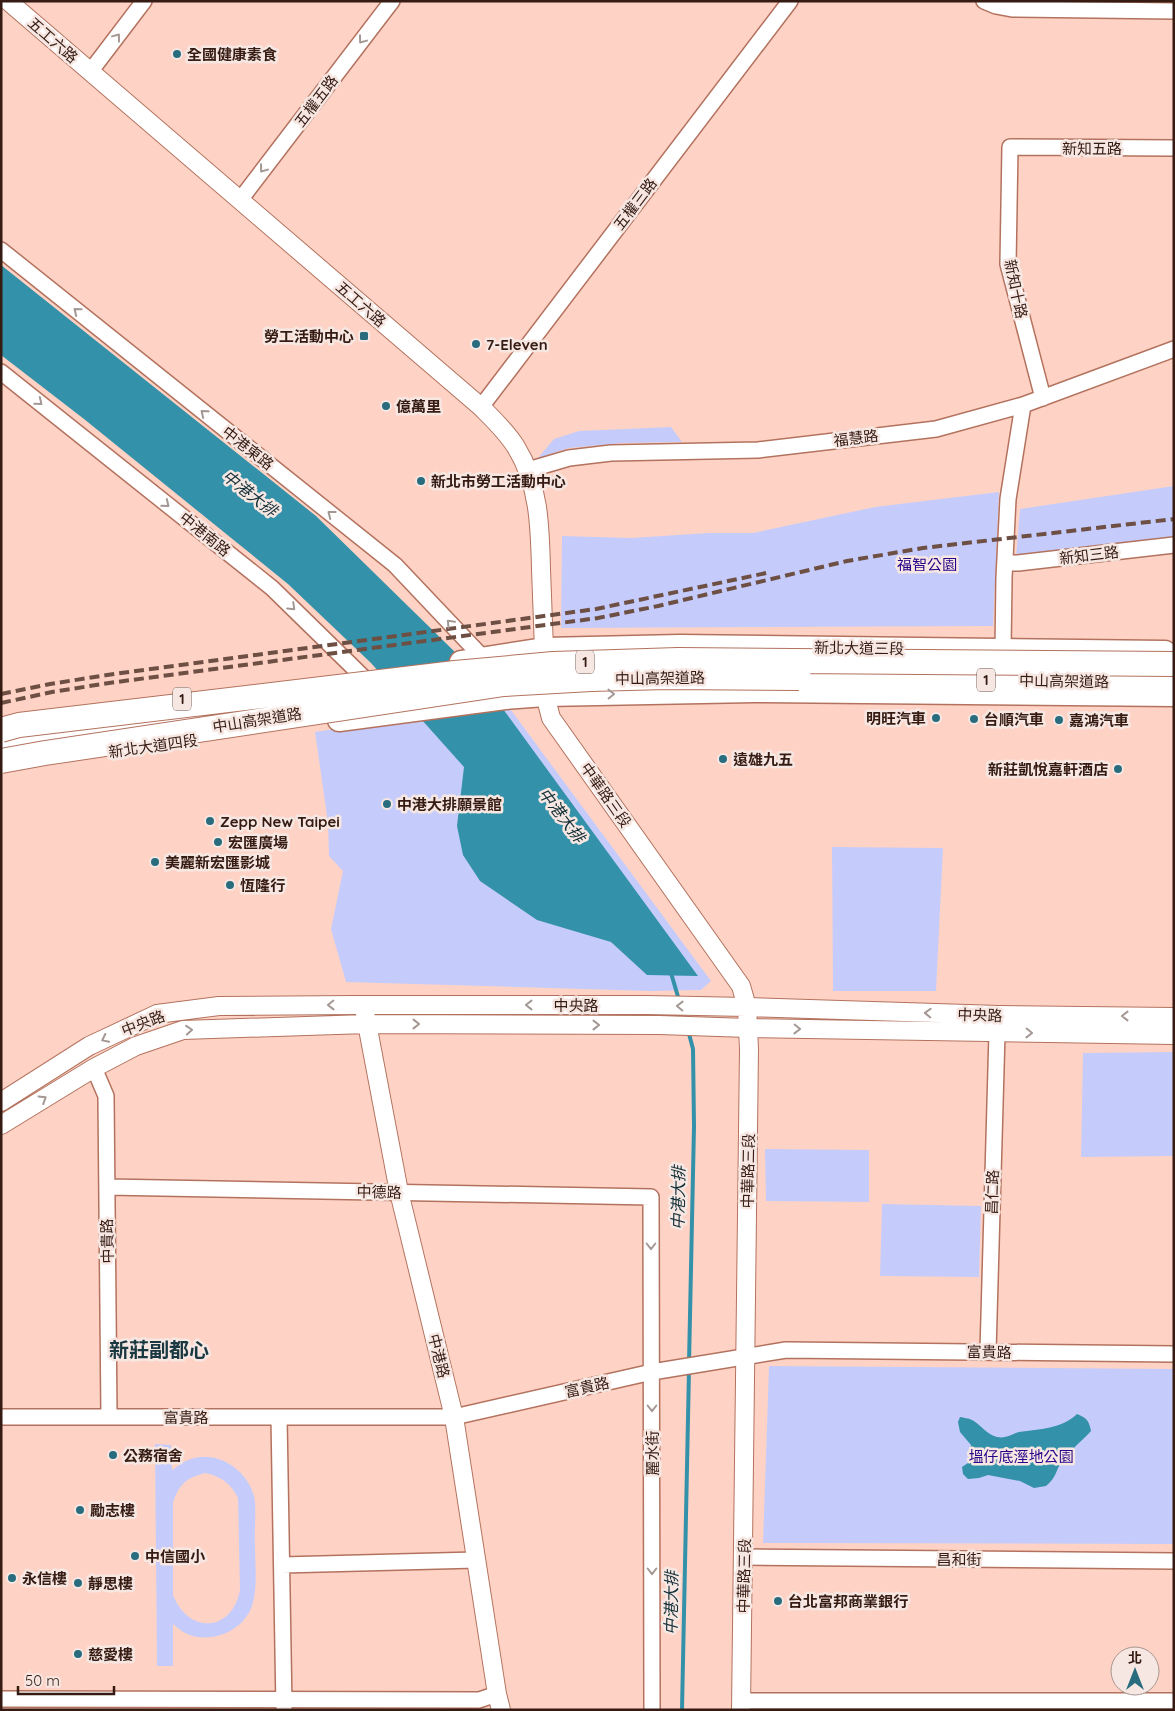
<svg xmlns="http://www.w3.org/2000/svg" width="1175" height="1711" font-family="Quicksand,'Noto Sans TC',sans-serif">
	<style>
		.green { fill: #c5ccfb; fill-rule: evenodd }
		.water { fill: #3391a9 }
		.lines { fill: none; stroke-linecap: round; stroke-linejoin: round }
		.stream { stroke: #3391a9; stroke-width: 4 }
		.minor-casing { stroke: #b3725e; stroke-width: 18 }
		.tertiary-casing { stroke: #b3725e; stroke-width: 20 }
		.primary-casing { stroke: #b3725e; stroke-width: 25 }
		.trunk-casing { stroke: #b3725e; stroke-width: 26 }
		.minor { stroke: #fff; stroke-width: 15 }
		.tertiary { stroke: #fff; stroke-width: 18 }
		.primary { stroke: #fff; stroke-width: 22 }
		.trunk { stroke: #fff; stroke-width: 24 }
		.rail { stroke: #6e4f44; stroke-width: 4; stroke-dasharray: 10 5; stroke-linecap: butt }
		.trunk-bridge-casing { stroke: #b3725e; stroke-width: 26; stroke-linecap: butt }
		.trunk-bridge { stroke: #fff; stroke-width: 24 }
		.oneway { stroke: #a49894 }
		.poi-dot { fill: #296c7e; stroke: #f6e7e3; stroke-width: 2 }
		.labels { text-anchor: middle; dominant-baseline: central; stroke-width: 5; stroke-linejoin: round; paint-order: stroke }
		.shield { fill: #f6e7e3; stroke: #6f5851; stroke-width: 1 }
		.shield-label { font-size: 14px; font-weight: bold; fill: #351b12 }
		.street-label { font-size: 15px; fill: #351b12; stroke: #f6e7e3 }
		.poi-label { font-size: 15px; font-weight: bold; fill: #351b12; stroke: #f6e7e3; text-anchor: start }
		.park-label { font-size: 15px; fill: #270589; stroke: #f6e7e3 }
		.water-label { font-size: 16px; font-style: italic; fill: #122f37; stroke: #f6e7e3 }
		.district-label { font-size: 20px; font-weight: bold; fill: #193841; stroke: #f6e7e3 }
	</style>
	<rect width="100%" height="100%" fill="#fed3c5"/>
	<!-- green -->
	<path class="green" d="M 671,427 L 682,442 L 622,443 L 569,448 L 538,458 L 554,439 L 579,431 Z
		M 1174,486 L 1174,537 L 1016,557 L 1020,509 Z
		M 999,492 L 993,626 L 561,628 L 562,536 L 631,538 L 709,533 L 753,533 L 875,507 Z
		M 505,702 L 711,981 L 701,990 L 651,991 L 346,982 L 331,929 L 343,871 L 329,856 L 328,823 L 315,732 Z
		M 832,847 L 943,848 L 936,991 L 833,991 Z
		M 1174,1052 L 1174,1156 L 1081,1157 L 1083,1053 Z
		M 765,1149 L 869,1150 L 869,1202 L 766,1201 Z
		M 882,1204 L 981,1206 L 979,1277 L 880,1276 Z
		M 769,1366 L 1174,1369 L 1174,1544 L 763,1543 Z
		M 155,1444 L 171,1445 L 172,1470 C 178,1466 184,1461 191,1459 C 218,1450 247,1470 254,1496 C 257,1507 254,1532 255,1545 C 255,1565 258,1587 252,1606 C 243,1632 209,1645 185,1633 C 181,1631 177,1627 173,1624 L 173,1666 L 157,1666 ZM 206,1473 C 222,1477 231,1484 238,1498 L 240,1590 C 232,1632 189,1635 173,1595 L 173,1503 C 179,1484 187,1477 206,1473 Z"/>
	<!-- water -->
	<path class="water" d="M 1,265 L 316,516 L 458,655 L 503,709 L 698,976 L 647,975 L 611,942 L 537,920 L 480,881 L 463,855 L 457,826 L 464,767 L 371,663 L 288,584 L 84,419 L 1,355 Z
		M 1077,1414 C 1087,1418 1089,1421 1091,1431 C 1082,1441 1071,1449 1063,1460 C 1055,1470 1058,1476 1046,1486 L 1034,1488 L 1020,1481 L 988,1475 L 979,1478 L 968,1479 L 963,1474 L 962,1467 L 968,1463 L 971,1445 L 960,1432 L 958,1422 L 960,1417 C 964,1418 968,1418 972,1420 C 980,1424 987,1435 997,1437 C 1006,1439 1012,1434 1019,1432 C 1040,1429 1061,1429 1077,1414 Z"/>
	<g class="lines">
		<!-- stream -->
		<path class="stream" d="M 671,973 L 679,1000
			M 688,1030 L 693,1049 L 694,1126 L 689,1363
			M 682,1710 L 689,1370"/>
		<!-- minor casing -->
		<g class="minor-casing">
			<path id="minor" d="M 984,1 L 996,6 L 1012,9 L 1174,11
				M 90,72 L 144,1
				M 240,200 L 392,1
				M 1,250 L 395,565 L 484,659
				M 1,372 L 272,588 L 363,677 L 372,688
				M 1043,398 L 1008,264 L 1010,147 L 1174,148
				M 481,407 L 790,1
				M 528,470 L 569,458 L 611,453 L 758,450 L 936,429 L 1023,405 L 1174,349
				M 1005,563 L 1018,563 L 1174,545
				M 1003,650 L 1004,578 L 1008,499 L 1023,405
				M 94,1068 L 106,1096 L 109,1416
				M 107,1187 L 651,1197 L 652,1710
				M 988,1352 L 997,1033
				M 1,1417 L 454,1417 L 652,1372 L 786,1350 L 1174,1354
				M 279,1417 L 284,1708
				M 744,1557 L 1174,1561
				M 282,1565 L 476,1560
				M 1,1699 L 479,1700 L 497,1694
				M 742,1701 L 1174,1701"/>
		</g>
		<!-- tertiary casing -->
		<g class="tertiary-casing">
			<path id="tertiary" d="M 8,1 L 481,407 C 493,419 506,431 516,447 C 539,484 540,526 541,569 C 542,595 543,622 544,649
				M 545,695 L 551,718 L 741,986 L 747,1007 L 749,1049 L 741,1710
				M 365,1013 L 399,1192 L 454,1417 L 497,1694 L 501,1710
				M 1,1102 L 89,1046 L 157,1014 L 219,1006 L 355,1005 L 647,1005 L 747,1007 L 999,1015 L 1174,1017
				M 1,1125 L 94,1068 L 136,1046 L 183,1030 L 367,1024 L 659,1025 L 748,1028 L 1174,1035"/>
		</g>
		<!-- primary casing -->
		<g class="primary-casing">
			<path id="primary" d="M 461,662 L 544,649 L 680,646 L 1165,652
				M 339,720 L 505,698 L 545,695 L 754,691 L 1174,695"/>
		</g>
		<!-- trunk casing -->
		<g class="trunk-casing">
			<path id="trunk" d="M 799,678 L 1174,682
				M 1,745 L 67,734 L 230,714"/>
		</g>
		<!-- minor -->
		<use href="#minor" class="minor"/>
		<!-- tertiary -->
		<use href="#tertiary" class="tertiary"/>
		<!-- primary -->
		<use href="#primary" class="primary"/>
		<!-- trunk -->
		<use href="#trunk" class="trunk"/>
		<!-- rail -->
		<path class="rail" d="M 1,694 L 50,684 L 107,675 L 596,609 L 771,572
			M 1,703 L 52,692 L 109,683 L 598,618 L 658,606 L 847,561 L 923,548 L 1174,519"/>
		<!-- trunk-bridge casing -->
		<g class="trunk-bridge-casing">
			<path id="trunk-bridge" d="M 1,730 L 19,725 L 455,673 L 553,664 L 678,660 L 1174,664
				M 1,761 L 45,753 L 504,684 L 591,679 L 666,677 L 799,678"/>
		</g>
		<!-- trunk-bridge -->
		<use href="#trunk-bridge" class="trunk-bridge"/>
	</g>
	<!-- one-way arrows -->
	<defs><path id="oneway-chevron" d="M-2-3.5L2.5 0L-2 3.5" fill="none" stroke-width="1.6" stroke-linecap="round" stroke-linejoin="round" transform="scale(1.25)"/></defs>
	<g class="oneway">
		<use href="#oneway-chevron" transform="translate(117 37) rotate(-53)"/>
		<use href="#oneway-chevron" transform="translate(362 40) rotate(127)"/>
		<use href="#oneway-chevron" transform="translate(263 169) rotate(127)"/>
		<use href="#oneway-chevron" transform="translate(77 311) rotate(-141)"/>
		<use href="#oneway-chevron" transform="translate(39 402) rotate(39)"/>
		<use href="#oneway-chevron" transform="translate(204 413) rotate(-141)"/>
		<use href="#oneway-chevron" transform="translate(166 504) rotate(39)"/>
		<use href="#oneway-chevron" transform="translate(331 514) rotate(-142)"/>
		<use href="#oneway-chevron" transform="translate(292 607) rotate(44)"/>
		<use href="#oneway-chevron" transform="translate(450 623) rotate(-133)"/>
		<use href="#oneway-chevron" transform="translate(611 694) rotate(-1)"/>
		<use href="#oneway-chevron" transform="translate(331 1005) rotate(179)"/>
		<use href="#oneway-chevron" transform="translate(529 1005) rotate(-180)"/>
		<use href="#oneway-chevron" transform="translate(680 1006) rotate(-179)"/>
		<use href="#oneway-chevron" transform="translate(928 1013) rotate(-178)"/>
		<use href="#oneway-chevron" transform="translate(1125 1016) rotate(-180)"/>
		<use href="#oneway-chevron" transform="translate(416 1024)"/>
		<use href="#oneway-chevron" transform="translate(596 1025)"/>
		<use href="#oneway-chevron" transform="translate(797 1029) rotate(1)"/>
		<use href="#oneway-chevron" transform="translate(189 1030) rotate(-5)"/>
		<use href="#oneway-chevron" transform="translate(1029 1033) rotate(1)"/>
		<use href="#oneway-chevron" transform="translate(105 1039) rotate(154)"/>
		<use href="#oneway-chevron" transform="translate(43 1099) rotate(-32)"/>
		<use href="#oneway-chevron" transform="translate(651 1246) rotate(90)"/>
		<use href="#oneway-chevron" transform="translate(652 1408) rotate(90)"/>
		<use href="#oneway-chevron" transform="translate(652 1571) rotate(90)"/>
	</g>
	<!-- markers -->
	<g class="poi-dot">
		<circle cx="177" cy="54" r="5"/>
		<rect x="359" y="331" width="10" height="10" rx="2.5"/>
		<circle cx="476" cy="344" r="5"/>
		<circle cx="386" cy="406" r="5"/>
		<circle cx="421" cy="481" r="5"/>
		<circle cx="936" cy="718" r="5"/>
		<circle cx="974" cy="719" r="5"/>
		<circle cx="1059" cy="720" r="5"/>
		<circle cx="723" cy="759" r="5"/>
		<circle cx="1118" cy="769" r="5"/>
		<circle cx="387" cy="804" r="5"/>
		<circle cx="210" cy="821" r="5"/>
		<circle cx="218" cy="842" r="5"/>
		<circle cx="155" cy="862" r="5"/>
		<circle cx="230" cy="885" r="5"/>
		<circle cx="113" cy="1455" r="5"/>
		<circle cx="80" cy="1510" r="5"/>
		<circle cx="135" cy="1556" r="5"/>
		<circle cx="12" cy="1578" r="5"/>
		<circle cx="78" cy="1583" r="5"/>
		<circle cx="778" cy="1601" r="5"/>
		<circle cx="78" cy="1654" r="5"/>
	</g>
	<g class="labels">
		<!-- shield labels -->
		<g class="shield">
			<rect x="576" y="650.5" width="18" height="23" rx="4"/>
			<rect x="977" y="668.5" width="18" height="23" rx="4"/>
			<rect x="173" y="687.5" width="18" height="23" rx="4"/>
		</g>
		<g class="shield-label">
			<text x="585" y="662">1</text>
			<text x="986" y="680">1</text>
			<text x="182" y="699">1</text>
		</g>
		<!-- street labels -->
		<g class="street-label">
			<text transform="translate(53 40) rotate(41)">五工六路</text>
			<text transform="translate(316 101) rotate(-53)">五權五路</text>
			<text x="1092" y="148">新知五路</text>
			<text transform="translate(635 204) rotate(-53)">五權三路</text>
			<text transform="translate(1016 289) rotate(78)">新知十路</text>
			<text transform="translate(361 304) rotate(41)">五工六路</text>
			<text transform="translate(856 438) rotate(-7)">福慧路</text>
			<text transform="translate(248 448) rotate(38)">中港東路</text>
			<text transform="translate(205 534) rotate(39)">中港南路</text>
			<text transform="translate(1089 555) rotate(-7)">新知三路</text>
			<text transform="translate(859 648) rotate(1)">新北大道三段</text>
			<text transform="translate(660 678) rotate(-1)">中山高架道路</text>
			<text transform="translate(1064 681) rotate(1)">中山高架道路</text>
			<text transform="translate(257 720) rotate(-9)">中山高架道路</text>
			<text transform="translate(153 746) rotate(-8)">新北大道四段</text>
			<text transform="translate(606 795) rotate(55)">中華路三段</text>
			<text x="576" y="1005">中央路</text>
			<text transform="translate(980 1015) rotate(2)">中央路</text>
			<text transform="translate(143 1023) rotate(-21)">中央路</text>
			<text transform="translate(748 1171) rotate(-89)">中華路三段</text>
			<text transform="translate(379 1192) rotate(1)">中德路</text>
			<text transform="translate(992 1192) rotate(-88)">昌仁路</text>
			<text transform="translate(107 1241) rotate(-91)">中貴路</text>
			<text transform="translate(989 1352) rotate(1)">富貴路</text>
			<text transform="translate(439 1356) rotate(76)">中港路</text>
			<text transform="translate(587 1387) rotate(-13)">富貴路</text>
			<text x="186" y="1417">富貴路</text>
			<text transform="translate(652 1453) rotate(-90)">麗水街</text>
			<text x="959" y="1559">昌和街</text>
			<text transform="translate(744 1576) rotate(-89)">中華路三段</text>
		</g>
		<!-- poi labels -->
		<g class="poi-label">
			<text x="187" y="54">全國健康素食</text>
			<text x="354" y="336" text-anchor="end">勞工活動中心</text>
			<text x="486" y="344">7-Eleven</text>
			<text x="396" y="406">億萬里</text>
			<text x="431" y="481">新北市勞工活動中心</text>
			<text x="926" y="718" text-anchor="end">明旺汽車</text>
			<text x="984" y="719">台順汽車</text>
			<text x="1069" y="720">嘉鴻汽車</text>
			<text x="733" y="759">遠雄九五</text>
			<text x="1108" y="769" text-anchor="end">新莊凱悅嘉軒酒店</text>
			<text x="397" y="804">中港大排願景館</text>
			<text x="220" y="821">Zepp New Taipei</text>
			<text x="228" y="842">宏匯廣場</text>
			<text x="165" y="862">美麗新宏匯影城</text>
			<text x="240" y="885">恆隆行</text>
			<text x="123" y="1455">公務宿舍</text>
			<text x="90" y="1510">勵志樓</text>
			<text x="145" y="1556">中信國小</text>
			<text x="22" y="1578">永信樓</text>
			<text x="88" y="1583">靜思樓</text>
			<text x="788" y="1601">台北富邦商業銀行</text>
			<text x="88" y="1654">慈愛樓</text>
		</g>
		<!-- park labels -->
		<g class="park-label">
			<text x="927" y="564">福智公園</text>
			<text x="1021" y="1456">塭仔底溼地公園</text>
		</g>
		<!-- water labels -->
		<g class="water-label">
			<text transform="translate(250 493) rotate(38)">中港大排</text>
			<text transform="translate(562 815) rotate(52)">中港大排</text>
			<text transform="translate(678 1198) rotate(-89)">中港大排</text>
			<text transform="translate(671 1603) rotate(-89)">中港大排</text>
		</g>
		<!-- district labels -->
		<g class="district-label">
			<text x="159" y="1349">新莊副都心</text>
		</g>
	</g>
	<!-- border -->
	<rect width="1175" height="1711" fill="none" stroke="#351b12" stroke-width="5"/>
	<!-- north arrow -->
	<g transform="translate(1135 1671)"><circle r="24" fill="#f6e7e3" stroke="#a9958f"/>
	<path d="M0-4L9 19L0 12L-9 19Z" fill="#296c7e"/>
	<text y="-8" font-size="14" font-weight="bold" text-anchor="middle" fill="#351b12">北</text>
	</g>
	<!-- scale -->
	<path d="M18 1686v8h96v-8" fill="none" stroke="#351b12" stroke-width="2.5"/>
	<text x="25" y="1686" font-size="15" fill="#351b12" stroke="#f6e7e3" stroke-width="4" paint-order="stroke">50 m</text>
</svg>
